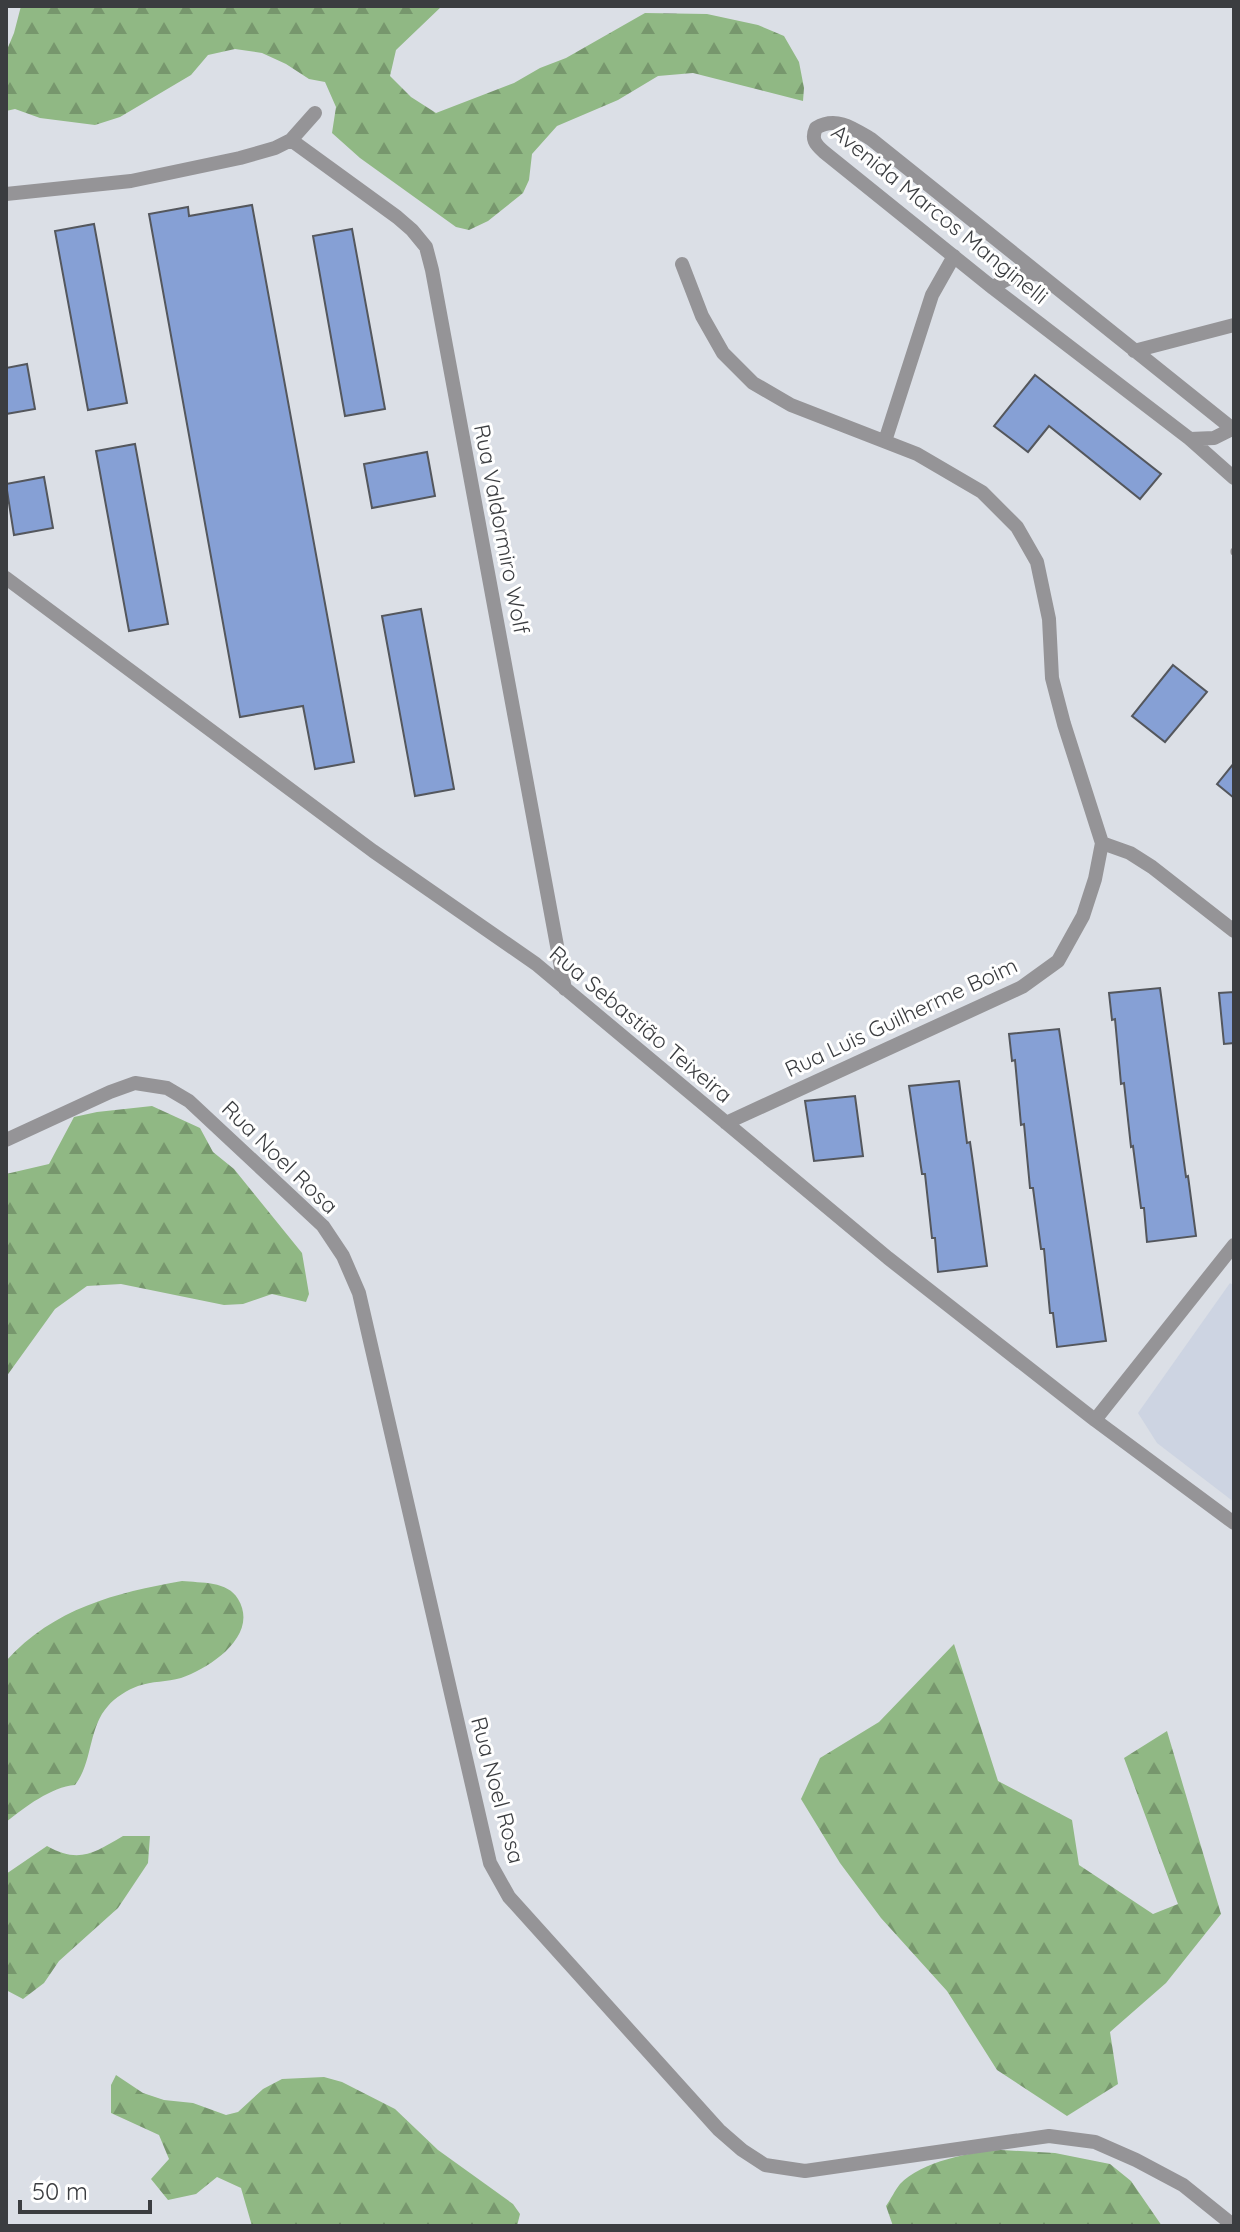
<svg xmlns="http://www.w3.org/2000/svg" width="1240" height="2232" font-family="Quicksand,sans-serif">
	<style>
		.built { fill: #cdd4e2 }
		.forest { fill: url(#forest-firs) }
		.building { fill: #86a0d5; stroke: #54575d; stroke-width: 2 }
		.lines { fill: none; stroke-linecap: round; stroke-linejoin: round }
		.lane { stroke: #959497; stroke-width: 7 }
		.street { stroke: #959497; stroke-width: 14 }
		.labels { text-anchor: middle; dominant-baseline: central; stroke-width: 6; stroke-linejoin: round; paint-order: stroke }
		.street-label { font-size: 22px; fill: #3b3d40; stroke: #fff }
	</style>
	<defs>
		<pattern id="forest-firs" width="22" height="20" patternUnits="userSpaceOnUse" patternTransform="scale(2)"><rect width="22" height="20" fill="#90b884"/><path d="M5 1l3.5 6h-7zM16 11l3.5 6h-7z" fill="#77976d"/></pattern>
	</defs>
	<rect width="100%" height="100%" fill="#dbdfe6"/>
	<!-- built -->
	<path class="built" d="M 1230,1283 L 1234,1286 L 1234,1502 L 1157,1443 L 1138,1413 Z"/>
	<!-- forest -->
	<path class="forest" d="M 21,6 L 442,6 L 396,50 L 390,76 L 411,97 L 436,113 L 514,83 L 540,68 L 566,58 L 645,13 L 707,14 L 758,25 L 784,36 L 799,62 L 804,88 L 803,101 L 693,73 L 658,76 L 618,100 L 557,126 L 532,154 L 529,180 L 523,193 L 488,221 L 469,230 L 456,227 L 360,158 L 332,133 L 336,107 L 325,82 L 309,79 L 286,64 L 262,53 L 235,49 L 208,55 L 191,75 L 120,117 L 95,125 L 40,118 L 15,109 L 6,111 L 6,52 L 14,33 Z
		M 152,1106 L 200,1128 L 213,1152 L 234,1169 L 302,1253 L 309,1294 L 306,1302 L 272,1294 L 243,1304 L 224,1305 L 121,1284 L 87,1286 L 55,1309 L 6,1377 L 6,1174 L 49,1164 L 74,1117 L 97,1112 Z
		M 182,1581 C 201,1583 228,1581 238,1599 C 260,1635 210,1668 181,1678 C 167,1682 152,1681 138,1686 C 129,1689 114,1698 108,1706 C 88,1728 93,1762 75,1785 C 51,1787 25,1807 6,1822 L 6,1661 C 54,1608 115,1593 182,1581 Z
		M 954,1644 L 998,1781 L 1072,1820 L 1079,1865 L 1153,1914 L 1178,1904 L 1124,1758 L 1167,1731 L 1221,1914 L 1166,1983 L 1110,2032 L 1118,2084 L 1067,2116 L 997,2070 L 947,1991 L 881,1918 L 840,1863 L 801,1799 L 820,1758 L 879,1722 Z
		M 123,1836 L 150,1836 L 148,1863 L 118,1908 L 59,1961 L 44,1983 L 23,1999 L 6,1990 L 6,1874 L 47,1846 C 79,1864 94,1853 123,1836 Z
		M 116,2075 L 143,2093 L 164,2100 L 193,2103 L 226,2115 L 238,2112 L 263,2089 L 282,2079 L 324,2077 L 342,2082 L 395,2109 L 438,2150 L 513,2204 L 520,2214 L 517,2226 L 252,2226 L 241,2188 L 217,2177 L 196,2194 L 168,2200 L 151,2179 L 169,2159 L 159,2135 L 111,2113 L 111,2085 Z
		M 1001,2150 L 1055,2153 L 1110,2164 L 1131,2181 L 1162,2226 L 893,2226 L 886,2206 C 891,2199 895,2190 900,2184 C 921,2162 972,2151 1001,2150 Z"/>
	<!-- building -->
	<path class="building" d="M 252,205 L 354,762 L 315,769 L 303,706 L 240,717 L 149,214 L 188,207 L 189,216 Z
		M 94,224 L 127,403 L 88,410 L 55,231 Z
		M 352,229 L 385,409 L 345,416 L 313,236 Z
		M 27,364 L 35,409 L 6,414 L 6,368 Z
		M 1035,375 L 1161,474 L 1140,499 L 1049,426 L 1028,452 L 994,426 Z
		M 135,444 L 168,624 L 129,631 L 96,451 Z
		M 427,452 L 435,496 L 372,508 L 364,464 Z
		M 44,477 L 53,528 L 14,535 L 6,484 Z
		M 421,609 L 454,789 L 415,796 L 382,616 Z
		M 1173,665 L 1207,692 L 1165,742 L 1132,716 Z
		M 1234,763 L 1234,798 L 1217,784 Z
		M 1160,988 L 1186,1177 L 1188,1176 L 1196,1236 L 1147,1242 L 1144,1208 L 1141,1208 L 1133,1146 L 1131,1147 L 1124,1083 L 1121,1084 L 1115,1019 L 1112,1020 L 1109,993 Z
		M 1234,992 L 1234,1043 L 1224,1044 L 1219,993 Z
		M 1059,1029 L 1106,1341 L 1057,1347 L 1053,1313 L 1050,1313 L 1044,1249 L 1041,1249 L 1033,1188 L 1030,1188 L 1024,1124 L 1021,1125 L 1015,1060 L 1012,1061 L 1009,1034 Z
		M 959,1081 L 967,1143 L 970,1142 L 973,1163 L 987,1266 L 938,1272 L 935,1238 L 932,1238 L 925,1174 L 922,1174 L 909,1086 Z
		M 855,1096 L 863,1156 L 814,1161 L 805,1101 Z"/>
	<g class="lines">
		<!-- lane -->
		<path class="lane" d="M 1234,552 L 1234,551"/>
		<!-- street -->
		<path class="street" d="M 291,140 L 397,217 L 412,230 L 426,247 L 432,270 L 565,989
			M 6,194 L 131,181 L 240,158 L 275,148 L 291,140 L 315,113
			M 682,264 L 702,316 L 723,353 L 753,383 L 791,405 L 917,454 L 982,492 L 1017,527 L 1037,562 L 1049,619 L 1052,678 L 1064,724 L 1102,843 L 1095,879 L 1083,916 L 1058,961 L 1022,987 L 726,1123
			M 993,288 C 1007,276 1020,275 1038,274
			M 1134,351 L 1234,325
			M 1234,430 L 871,139 C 853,128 836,116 816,128 C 811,139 815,144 824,152 L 993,288 L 1190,439 L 1234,478
			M 1190,439 L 1214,438 L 1232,429
			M 885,441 L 932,295 L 954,256
			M 6,578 L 373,851 L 536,964 L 888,1258 L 1095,1420 L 1234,1523
			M 1102,843 L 1130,853 L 1152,867 L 1234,931
			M 6,1140 L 110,1092 L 135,1083 L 167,1088 L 189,1101 L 323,1226 L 343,1256 L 359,1293 L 490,1863 L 509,1897 L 719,2130 L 742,2150 L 765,2165 L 805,2171 L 1049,2136 L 1095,2142 L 1136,2160 L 1183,2185 L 1234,2226
			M 1095,1420 L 1234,1245"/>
	</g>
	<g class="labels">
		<!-- street labels -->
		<g class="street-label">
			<text transform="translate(940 214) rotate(39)">Avenida Marcos Manginelli</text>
			<text transform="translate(502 529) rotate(79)">Rua Valdormiro Wolf</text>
			<text transform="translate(901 1017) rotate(-25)">Rua Luis Guilherme Boim</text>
			<text transform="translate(641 1024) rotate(40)">Rua Sebastião Teixeira</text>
			<text transform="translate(280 1157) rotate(44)">Rua Noel Rosa</text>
			<text transform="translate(498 1790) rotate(75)">Rua Noel Rosa</text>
		</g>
	</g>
	<!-- border -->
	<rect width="1240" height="2232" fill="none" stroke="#3b3d40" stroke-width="16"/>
	<!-- scale -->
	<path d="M20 2200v12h130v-12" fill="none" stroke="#3b3d40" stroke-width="4"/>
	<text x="32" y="2200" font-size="24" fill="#3b3d40" stroke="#ffffff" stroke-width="6" paint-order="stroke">50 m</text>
</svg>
